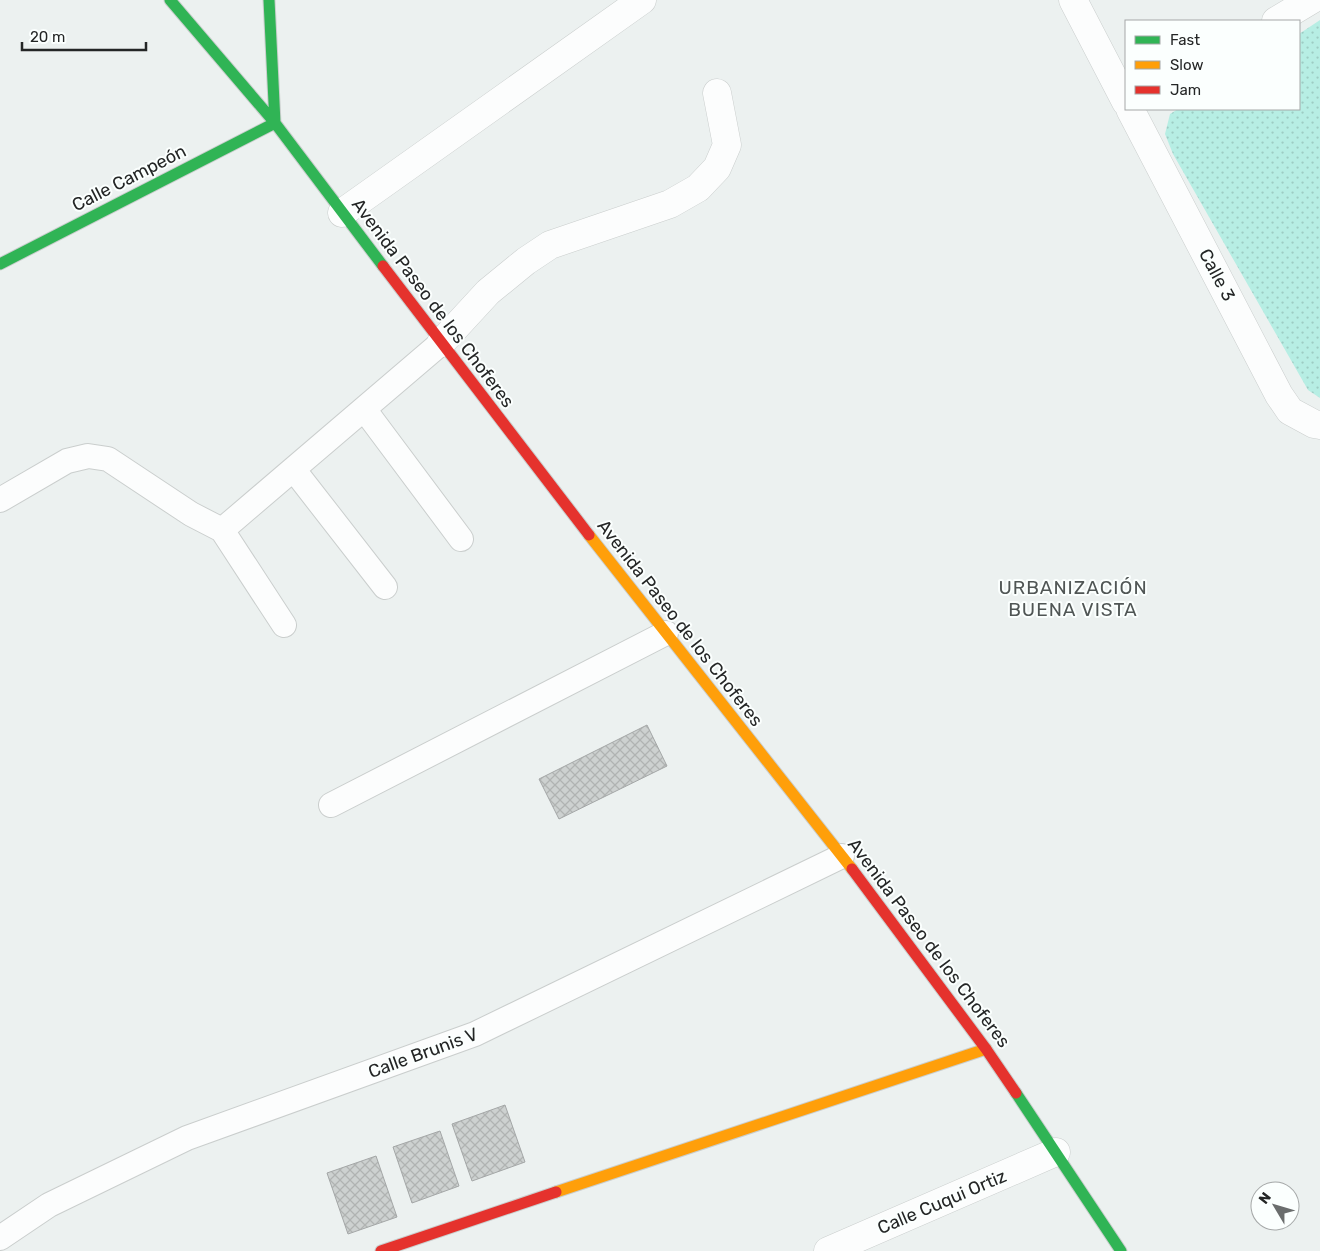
<svg xmlns="http://www.w3.org/2000/svg" width="1320" height="1251" font-family="Rubik,sans-serif">
	<style>
		.park { fill: url(#park-dots) }
		.building { fill: url(#building-cross-hatch); stroke: #a4a7a7 }
		.lines { fill: none; stroke-linecap: round; stroke-linejoin: round }
		.lane-casing { stroke: #cacecd; stroke-width: 26 }
		.street-casing { stroke: #cacecd; stroke-width: 29 }
		.fast-casing { stroke: #cacecd; stroke-width: 13 }
		.slow-casing { stroke: #cacecd; stroke-width: 13 }
		.jam-casing { stroke: #cacecd; stroke-width: 13 }
		.lane { stroke: #fcfdfd; stroke-width: 24 }
		.street { stroke: #fcfdfd; stroke-width: 28 }
		.fast { stroke: #30b455; stroke-width: 11 }
		.slow { stroke: #ff9f0a; stroke-width: 11 }
		.jam { stroke: #e5322d; stroke-width: 11 }
		.labels { text-anchor: middle; dominant-baseline: central; stroke-width: 4; stroke-linejoin: round; paint-order: stroke }
		.street-label { font-size: 18px; fill: #242626; stroke: #fbfffe }
		.neighbourhood-label { font-size: 19px; letter-spacing: 1px; fill: #505655; stroke: #fbfffe }
	</style>
	<defs>
		<pattern id="park-dots" width="8" height="8" patternUnits="userSpaceOnUse" patternTransform="scale(1.25)"><rect width="8" height="8" fill="#b7eee4"/><path d="M2 2h.1M6 6h.1" fill="none" stroke="#9dccc3" stroke-width="1.8" stroke-linecap="round"/></pattern>
		<pattern id="building-cross-hatch" width="8" height="8" patternUnits="userSpaceOnUse" patternTransform="scale(1.25)"><rect width="8" height="8" fill="#cdd1d0"/><path d="M0 0l8 8M0 8l8-8" fill="none" stroke="#b0b3b2"/></pattern>
	</defs>
	<rect width="100%" height="100%" fill="#ecf1f0"/>
	<!-- park -->
	<path class="park" d="M 1320,20 L 1320,398 L 1308,390 L 1173,154 L 1165,134 L 1170,114 L 1178,109 L 1299,109 L 1299,34 Z"/>
	<!-- building -->
	<path class="building" d="M 647,725 L 667,766 L 559,819 L 539,779 Z
		M 505,1105 L 525,1162 L 472,1181 L 452,1124 Z
		M 440,1131 L 459,1186 L 412,1203 L 393,1147 Z
		M 376,1156 L 397,1217 L 348,1234 L 327,1173 Z"/>
	<g class="lines">
		<!-- lane casing -->
		<g class="lane-casing">
			<path id="lane" d="M 364,409 L 461,539
				M 294,470 L 385,587
				M 0,500 L 67,461 L 88,456 L 108,459 L 191,514 L 222,530 L 441,343
				M 222,530 L 284,625
				M 331,805 L 666,633
				M 0,1238 L 49,1205 L 187,1138 L 475,1034 L 842,856"/>
		</g>
		<!-- street casing -->
		<g class="street-casing">
			<path id="street" d="M 1073,0 L 1126,102
				M 1276,21 L 1311,0
				M 1130,109 L 1279,395 L 1290,411 L 1314,424 L 1320,425
				M 342,213 L 642,0
				M 441,343 L 488,292 L 526,261 L 550,245 L 670,204 L 698,188 L 717,168 L 727,145 L 717,93
				M 828,1251 L 1056,1152"/>
		</g>
		<!-- fast casing -->
		<g class="fast-casing">
			<path id="fast" d="M 170,0 L 275,123 L 383,266
				M 269,0 L 275,123
				M 0,264 L 275,123
				M 1016,1093 L 1121,1251"/>
		</g>
		<!-- slow casing -->
		<g class="slow-casing">
			<path id="slow" d="M 589,535 L 852,869
				M 556,1192 L 986,1049"/>
		</g>
		<!-- jam casing -->
		<g class="jam-casing">
			<path id="jam" d="M 383,266 L 589,535
				M 852,869 L 986,1049 L 1016,1093
				M 381,1251 L 556,1192"/>
		</g>
		<!-- lane -->
		<use href="#lane" class="lane"/>
		<!-- street -->
		<use href="#street" class="street"/>
		<!-- fast -->
		<use href="#fast" class="fast"/>
		<!-- slow -->
		<use href="#slow" class="slow"/>
		<!-- jam -->
		<use href="#jam" class="jam"/>
	</g>
	<g class="labels">
		<!-- street labels -->
		<g class="street-label">
			<text transform="translate(129 178) rotate(-27)">Calle Campeón</text>
			<text transform="translate(1217 275) rotate(62)">Calle 3</text>
			<text transform="translate(433 303) rotate(53)">Avenida Paseo de los Choferes</text>
			<text transform="translate(680 623) rotate(52)">Avenida Paseo de los Choferes</text>
			<text transform="translate(929 943) rotate(53)">Avenida Paseo de los Choferes</text>
			<text transform="translate(423 1053) rotate(-20)">Calle Brunis V</text>
			<text transform="translate(942 1202) rotate(-23)">Calle Cuqui Ortiz</text>
		</g>
		<!-- neighbourhood labels -->
		<g class="neighbourhood-label">
			<text x="1073" y="587">URBANIZACIÓN<tspan x="1073" dy="22">BUENA VISTA</tspan></text>
		</g>
	</g>
	<!-- legend -->
	<rect x="1125" y="20" width="175" height="90" fill="#fbfffe" stroke="#a5a8a8"/>
	<rect x="1135" y="36" width="25" height="8" fill="#30b455" stroke="#a5a8a8"/>
	<text x="1170" y="45" font-size="15" fill="#242626">Fast</text>
	<rect x="1135" y="61" width="25" height="8" fill="#ff9f0a" stroke="#a5a8a8"/>
	<text x="1170" y="70" font-size="15" fill="#242626">Slow</text>
	<rect x="1135" y="86" width="25" height="8" fill="#e5322d" stroke="#a5a8a8"/>
	<text x="1170" y="95" font-size="15" fill="#242626">Jam</text>
	<!-- north arrow -->
	<g transform="translate(1275 1206) rotate(308)"><circle r="24" fill="#fbfffe" stroke="#a5a8a8"/>
	<path d="M0-4L9 19L0 12L-9 19Z" fill="#6a6d6d"/>
	<text y="-8" font-size="14" font-weight="bold" text-anchor="middle" fill="#242626">N</text>
	</g>
	<!-- scale -->
	<path d="M22 42v8h124v-8" fill="none" stroke="#242626" stroke-width="2.5"/>
	<text x="30" y="42" font-size="15" fill="#242626" stroke="#fbfffe" stroke-width="4" paint-order="stroke">20 m</text>
</svg>
